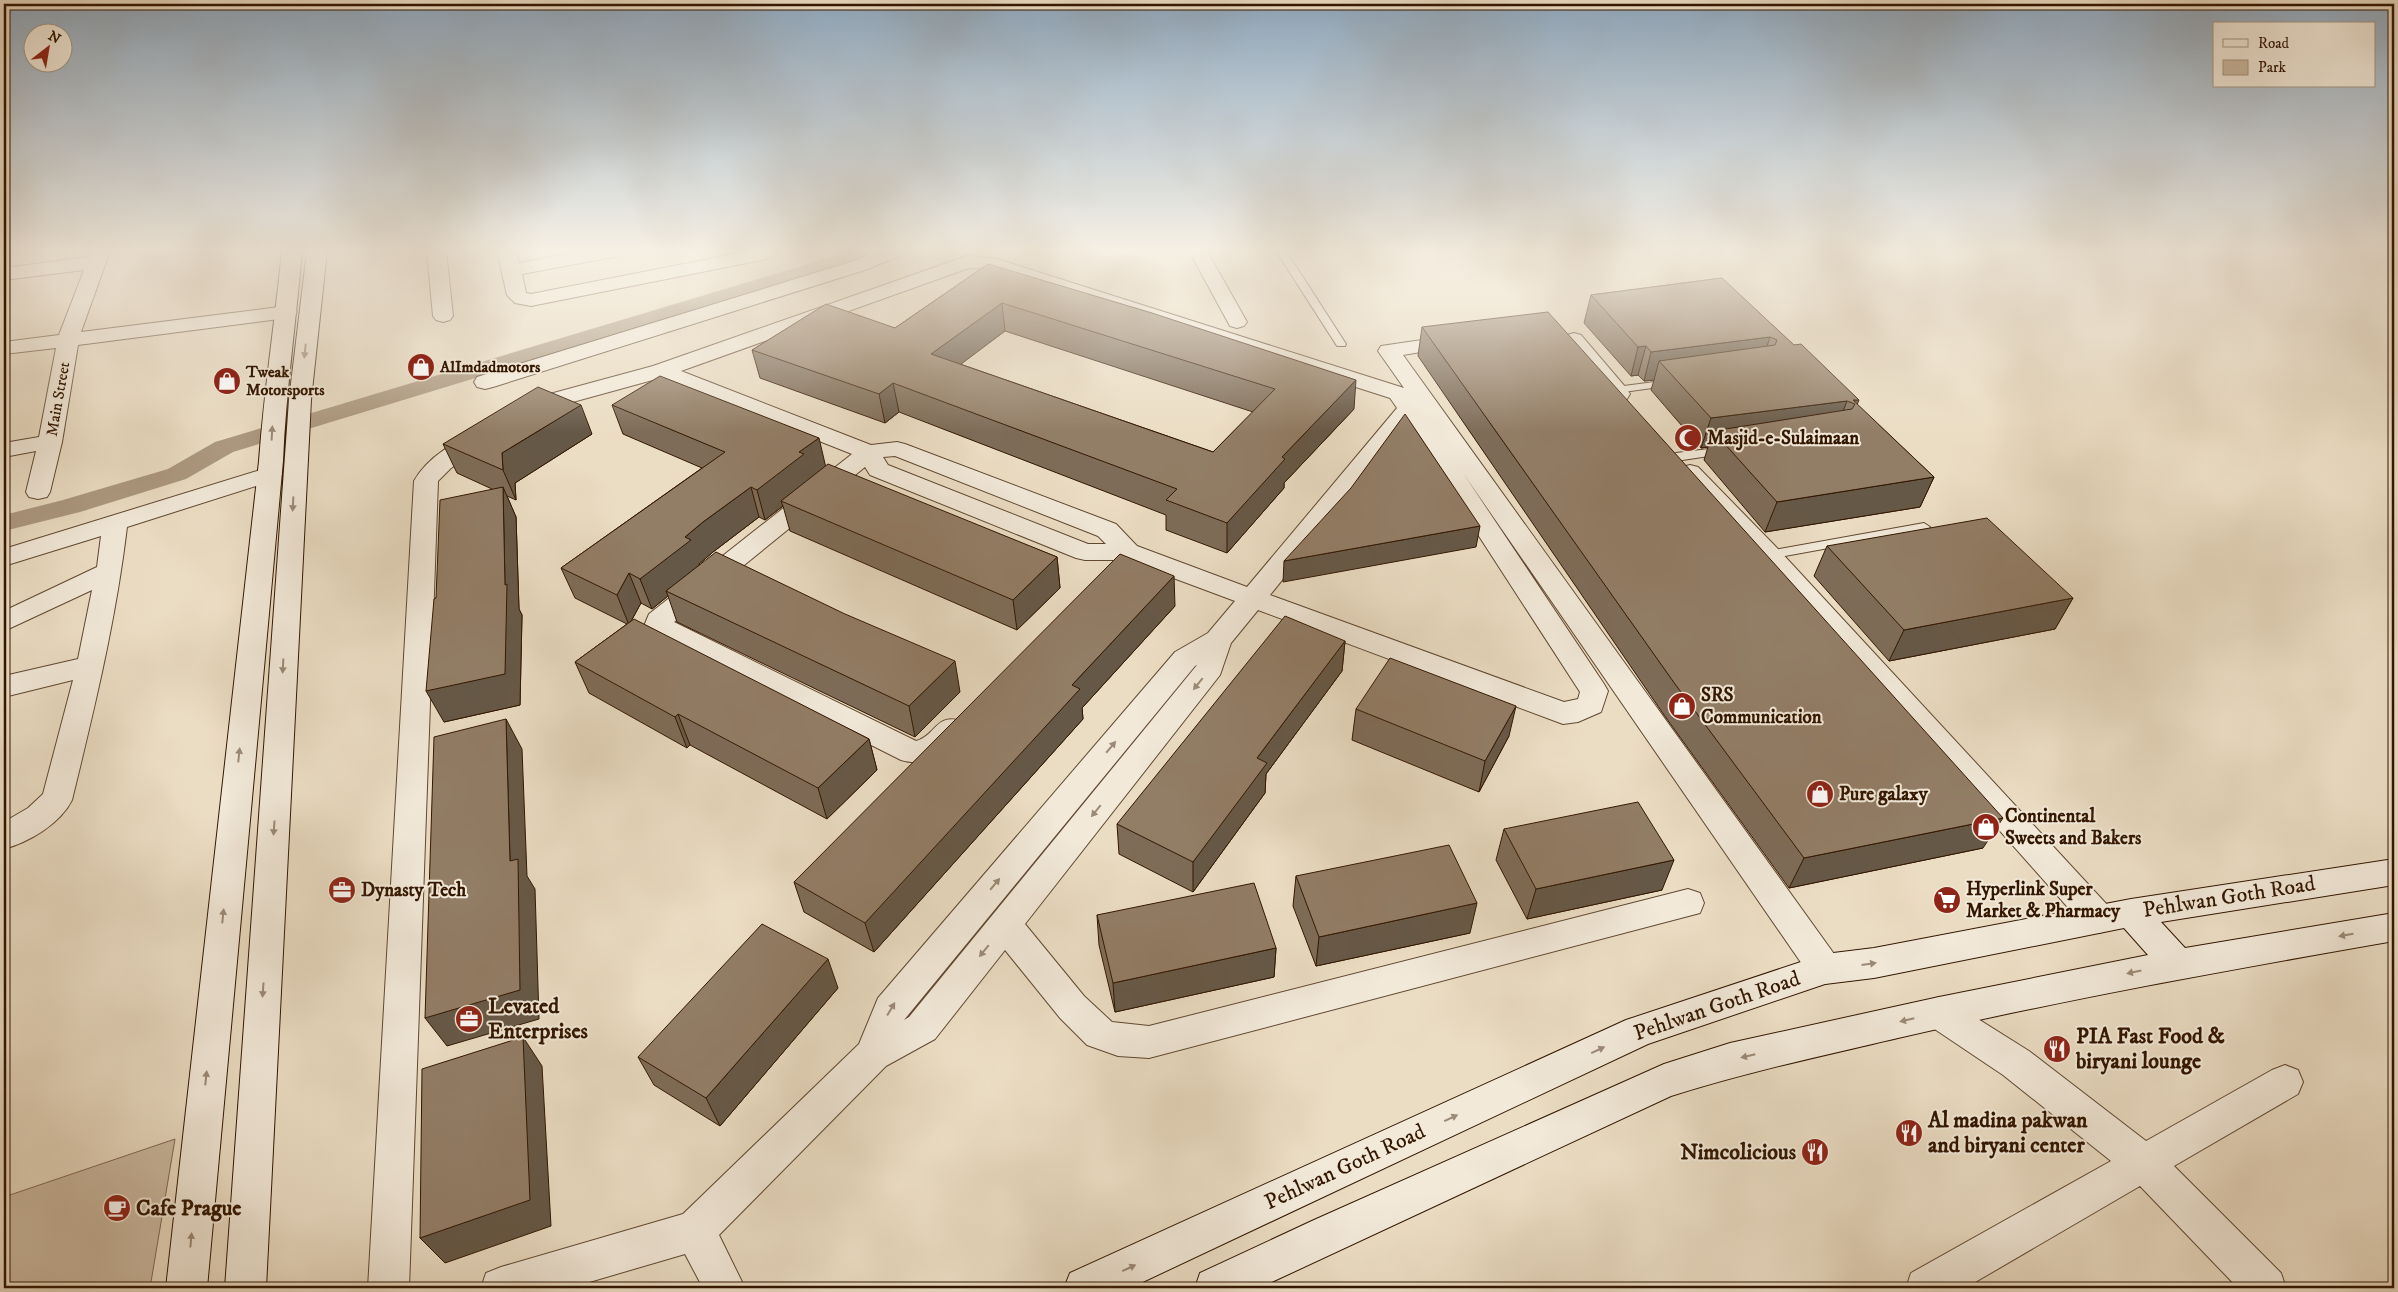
<svg xmlns="http://www.w3.org/2000/svg" width="2398" height="1292" font-family="'IM FELL DW Pica',serif">
	<style>
		.green { fill: #ccbba3; stroke: #7f6852 }
		.lines { fill: none; stroke-linecap: round; stroke-linejoin: round }
		.canal { fill: #ac9981; fill-rule: evenodd }
		.lane-casing { stroke: #604831; stroke-width: 2 }
		.street-casing { stroke: #604831; stroke-width: 2 }
		.secondary-casing { stroke: #321600; stroke-width: 2 }
		.lane { fill: #f2e9d9; fill-rule: evenodd }
		.street { fill: #f2e9d9; fill-rule: evenodd }
		.secondary { fill: #f2e9d9; fill-rule: evenodd }
		.wall { fill: #7e6c58; stroke: #321600; fill-rule: evenodd }
		.shaded-wall { fill: #665847; stroke: #321600 }
		.building { fill: #927d66; stroke: #321600; fill-rule: evenodd }
		.oneway { fill: #9c8a77 }
		.labels { text-anchor: middle; dominant-baseline: central; stroke-width: 4; stroke-linejoin: round; paint-order: stroke }
		.far-poi-label { font-size: 16px; font-weight: bold; fill: #321600; stroke: #f2e9d9; text-anchor: start }
		.far-street-label { font-size: 16px; fill: #321600; stroke: #f2e9d9 }
		.poi-label { font-size: 19px; font-weight: bold; fill: #321600; stroke: #f2e9d9; text-anchor: start }
		.near-street-label { font-size: 22px; fill: #321600; stroke: #f2e9d9 }
		.near-poi-label { font-size: 22px; font-weight: bold; fill: #321600; stroke: #f2e9d9; text-anchor: start }
	</style>
	<rect width="100%" height="100%" fill="#ebddc4"/>
	<filter id="stains"><feTurbulence type="fractalNoise" baseFrequency=".004" numOctaves="4"/><feColorMatrix values="0 0 0 0 .2 0 0 0 0 .09 0 0 0 0 .02 0 0 0 .5 -.17"/></filter>
	<radialGradient id="worn" r=".72"><stop offset=".6" stop-color="#630" stop-opacity="0"/><stop offset="1" stop-color="#630" stop-opacity=".3"/></radialGradient>
	<!-- green -->
	<path class="green" d="M 175,1139 L 150,1288 L 4,1288 L 4,1197 Z"/>
	<g class="lines">
		<!-- canal -->
		<path class="canal" d="M 851,251 L 881,251 L 878,255 L 233,452 L 186,479 L 80,512 L 4,531 L 4,515 L 63,500 L 168,469 L 215,442 Z"/>
		<!-- lane casing -->
		<g class="lane-casing">
			<path id="lane" d="M 1276,251 L 1286,251 L 1346,344 L 1345,346 L 1337,346 Z
				M 1670,380 L 1674,381 L 1674,385 L 1616,393 L 1610,390 L 1616,387 Z
				M 1725,447 L 1729,449 L 1729,453 L 1676,461 L 1670,457 L 1676,453 Z
				M 1924,523 L 1930,527 L 1928,530 L 1769,559 L 1763,555 L 1769,551 Z"/>
		</g>
		<!-- street casing -->
		<g class="street-casing">
			<path id="street" d="M 91,251 L 110,251 L 81,332 L 287,306 L 294,308 L 297,312 L 294,316 L 287,318 L 78,345 L 62,442 L 50,492 L 47,497 L 38,499 L 29,497 L 26,492 L 36,451 L 4,457 L 4,443 L 39,437 L 56,348 L 4,354 L 4,342 L 59,335 L 84,270 L 4,280 L 4,268 L 88,257 Z
				M 427,251 L 446,251 L 453,316 L 450,320 L 443,322 L 436,320 L 433,316 Z
				M 497,251 L 516,251 L 519,263 L 584,251 L 623,251 L 620,255 L 613,257 L 522,274 L 526,293 L 531,294 L 750,251 L 778,251 L 775,255 L 762,260 L 531,306 L 515,303 L 507,295 Z
				M 878,251 L 904,251 L 901,255 L 868,269 L 493,387 L 485,389 L 477,387 L 474,382 L 477,377 L 854,261 Z
				M 1189,251 L 1207,251 L 1247,322 L 1244,326 L 1237,328 L 1230,326 Z
				M 967,256 L 997,259 L 1404,388 L 1378,351 L 1381,346 L 1456,335 L 1463,337 L 1467,341 L 1463,345 L 1403,355 L 1837,958 L 1842,969 L 1837,980 L 1825,984 L 1813,980 L 1463,473 L 1604,684 L 1608,691 L 1601,712 L 1578,722 L 1563,724 L 1258,610 L 1231,643 L 1220,675 L 1025,924 L 1084,996 L 1112,1022 L 1149,1026 L 1688,889 L 1700,893 L 1704,903 L 1700,913 L 1149,1058 L 1118,1056 L 1087,1045 L 1060,1018 L 1005,950 L 935,1039 L 886,1066 L 719,1235 L 745,1288 L 703,1288 L 685,1254 L 569,1288 L 481,1288 L 486,1273 L 501,1267 L 683,1214 L 859,1044 L 878,998 L 1175,652 L 1208,633 L 1235,601 L 1125,560 L 1085,560 L 1076,558 L 870,475 L 865,467 L 674,622 L 916,741 C 936,736 935,713 961,721 L 966,729 C 953,752 928,768 901,760 L 648,633 L 644,626 L 649,614 L 852,454 L 660,378 L 551,408 L 536,416 L 528,418 L 520,416 L 517,411 L 520,406 L 535,398 L 653,366 ZM 969,268 L 988,269 L 1390,398 L 1397,408 L 1247,587 L 1137,546 L 1116,524 L 905,444 L 897,442 L 871,445 L 681,371 ZM 1407,425 L 1580,692 L 1578,699 L 1564,702 L 1270,595 ZM 895,456 L 1098,536 L 1106,544 L 1088,544 L 888,465 L 883,457 ZM 1197,665 L 909,1017 L 904,1020 L 1195,666 Z
				M 1574,333 L 1581,335 L 1627,389 L 1630,394 L 1627,399 L 1619,401 L 1611,399 L 1567,343 L 1564,339 L 1567,335 Z
				M 483,432 L 491,434 L 495,439 L 491,444 L 451,468 L 438,481 L 409,1288 L 368,1288 L 414,481 C 427,458 457,438 483,432 Z
				M 1690,465 L 1698,467 L 1778,549 L 2111,909 L 2116,919 L 2111,929 L 2099,933 L 2087,929 L 1760,561 L 1682,477 L 1678,472 L 1682,467 Z
				M 270,467 L 278,469 L 282,474 L 278,479 L 127,527 C 116,620 94,710 72,800 C 60,824 29,842 4,849 L 4,822 L 28,808 L 43,794 L 73,680 L 4,697 L 4,676 L 78,659 L 92,590 L 4,631 L 4,611 L 97,567 L 101,536 L 4,566 L 4,549 Z
				M 1939,997 L 1951,1002 L 2029,1051 L 2146,1141 L 2272,1070 L 2285,1065 L 2298,1070 L 2303,1082 L 2298,1094 L 2174,1166 L 2281,1273 L 2286,1288 L 2238,1288 L 2140,1186 L 1965,1288 L 1906,1288 L 1911,1273 L 2111,1161 L 2003,1075 L 1927,1024 L 1921,1013 L 1927,1002 Z"/>
		</g>
		<!-- secondary casing -->
		<g class="secondary-casing">
			<path id="secondary" d="M 282,251 L 302,251 C 296,321 286,391 283,461 L 207,1288 L 166,1288 L 259,461 C 264,391 275,321 282,251 Z
				M 307,251 L 327,251 L 311,400 L 266,1288 L 225,1288 L 289,400 Z
				M 2394,859 L 2394,885 L 2161,922 L 2185,948 L 2394,913 L 2394,941 C 2228,970 2062,1000 1898,1038 C 1822,1056 1746,1072 1671,1096 L 1259,1288 L 1195,1288 L 1200,1273 L 1314,1220 L 1664,1064 L 1730,1043 L 1939,997 L 2148,955 L 2124,928 L 1874,978 L 1825,984 L 1648,1044 L 1130,1288 L 1064,1288 L 1070,1273 L 1626,1020 L 1825,954 L 1874,948 L 2131,899 Z"/>
		</g>
		<!-- lane -->
		<use href="#lane" class="lane"/>
		<!-- street -->
		<use href="#street" class="street"/>
		<!-- secondary -->
		<use href="#secondary" class="secondary"/>
	</g>
	<!-- wall -->
	<path class="wall" d="M 988,264 L 1354,409 L 1284,483 L 1284,488 L 1227,553 L 1166,530 L 1166,515 L 899,412 L 885,423 L 760,378 L 752,350 L 895,328 ZM 1005,331 L 1253,412 L 1213,452 L 960,364 Z
		M 1722,278 L 1934,477 L 1920,507 L 1765,532 L 1704,460 L 1708,447 L 1701,448 L 1651,390 L 1654,380 L 1644,381 L 1638,375 L 1631,376 L 1584,323 L 1591,295 Z
		M 1422,327 L 1983,848 L 1789,888 L 1664,715 L 1418,356 Z
		M 612,405 L 825,466 L 1057,557 L 1060,588 L 1017,630 L 790,531 L 783,506 L 765,520 L 759,517 L 713,552 L 699,564 L 700,565 L 960,692 L 915,737 L 677,622 L 668,596 L 652,609 L 641,603 L 631,621 L 869,739 L 877,770 L 827,819 L 690,745 L 687,748 L 589,693 L 575,662 L 627,624 L 575,598 L 561,568 L 702,468 L 623,434 Z
		M 592,434 L 515,483 L 516,500 L 507,496 L 516,517 L 519,609 L 522,615 L 520,705 L 444,722 L 436,598 L 492,489 L 457,473 L 443,444 Z
		M 1827,546 L 2073,598 L 2055,629 L 1889,661 L 1814,576 Z
		M 1175,606 L 1082,708 L 1083,719 L 874,952 L 804,912 L 794,882 Z
		M 1345,641 L 1342,671 L 1266,774 L 1265,793 L 1193,892 L 1119,854 L 1117,824 Z
		M 1356,709 L 1509,736 L 1479,792 L 1352,740 Z
		M 1504,829 L 1662,890 L 1527,919 L 1496,860 Z
		M 1296,876 L 1470,933 L 1316,966 L 1293,906 Z
		M 1097,915 L 1276,948 L 1274,977 L 1115,1012 L 1099,945 Z
		M 838,988 L 720,1126 L 654,1085 L 638,1057 Z"/>
	<!-- shaded-wall -->
	<path class="shaded-wall" d="M 1002,303 L 1005,331 L 936,383 L 931,354 Z
		M 1770,337 L 1761,365 L 1659,361 L 1654,380 L 1644,381 L 1651,352 Z
		M 1646,346 L 1638,375 L 1631,376 L 1638,347 Z
		M 1356,380 L 1354,409 L 1284,483 L 1284,488 L 1227,553 L 1227,523 L 1282,457 Z
		M 893,383 L 899,412 L 885,423 L 879,394 Z
		M 1853,400 L 1859,400 L 1847,429 L 1855,404 Z
		M 1847,401 L 1836,430 L 1713,431 L 1708,447 L 1701,448 L 1711,418 Z
		M 581,405 L 592,434 L 515,483 L 516,500 L 503,470 L 502,453 Z
		M 819,438 L 826,468 L 781,501 L 783,506 L 765,520 L 757,490 L 799,452 Z
		M 1934,477 L 1920,507 L 1765,532 L 1777,502 Z
		M 503,487 L 516,517 L 519,609 L 522,615 L 520,705 L 444,722 L 426,691 L 505,585 Z
		M 751,487 L 759,517 L 713,552 L 699,564 L 701,570 L 666,591 L 668,596 L 652,609 L 640,579 L 685,537 L 703,522 Z
		M 1480,526 L 1476,547 L 1283,582 L 1284,561 Z
		M 1057,557 L 1060,588 L 1017,630 L 1013,600 Z
		M 629,573 L 641,603 L 629,625 L 617,595 Z
		M 1174,576 L 1175,606 L 1082,708 L 1083,719 L 874,952 L 865,923 L 1072,685 Z
		M 2073,598 L 2055,629 L 1889,661 L 1904,630 Z
		M 1345,641 L 1342,671 L 1266,774 L 1265,793 L 1193,892 L 1193,862 L 1257,758 Z
		M 955,661 L 960,692 L 915,737 L 909,706 Z
		M 1516,706 L 1509,736 L 1479,792 L 1485,761 Z
		M 678,714 L 690,745 L 687,748 L 675,717 Z
		M 506,719 L 522,749 L 527,876 L 535,889 L 539,1019 L 447,1046 L 425,1018 L 510,861 Z
		M 869,739 L 877,770 L 827,819 L 818,788 Z
		M 2003,818 L 1983,848 L 1789,888 L 1804,858 Z
		M 1674,860 L 1662,890 L 1527,919 L 1536,889 Z
		M 1477,903 L 1470,933 L 1316,966 L 1319,937 Z
		M 1276,948 L 1274,977 L 1115,1012 L 1113,983 Z
		M 828,959 L 838,988 L 720,1126 L 706,1098 Z
		M 523,1037 L 542,1066 L 551,1226 L 445,1263 L 420,1238 Z"/>
	<!-- building -->
	<path class="building" d="M 988,264 L 1152,313 L 1356,380 L 1282,457 L 1285,459 L 1227,523 L 1166,500 L 1177,489 L 893,383 L 879,394 L 752,350 L 826,304 L 895,328 ZM 1002,303 L 1275,389 L 1213,452 L 931,354 Z
		M 1722,278 L 1794,345 L 1801,344 L 1859,400 L 1853,400 L 1934,477 L 1777,502 L 1713,431 L 1852,409 L 1855,404 L 1847,401 L 1711,418 L 1659,361 L 1775,345 L 1777,340 L 1770,337 L 1651,352 L 1646,346 L 1638,347 L 1591,295 Z
		M 1548,312 L 2003,818 L 1804,858 L 1675,684 L 1422,327 Z
		M 660,376 L 819,438 L 799,452 L 804,454 L 757,490 L 751,487 L 703,522 L 685,537 L 691,540 L 640,579 L 629,573 L 617,595 L 561,568 L 725,452 L 612,405 Z
		M 538,387 L 581,405 L 502,453 L 503,470 L 443,444 Z
		M 1405,414 L 1480,526 L 1284,561 L 1351,488 Z
		M 828,464 L 1057,557 L 1013,600 L 781,501 Z
		M 503,487 L 505,585 L 507,584 L 505,674 L 426,691 L 434,599 L 436,598 L 440,500 Z
		M 1987,518 L 2073,598 L 1904,630 L 1827,546 Z
		M 716,552 L 845,614 L 955,661 L 909,706 L 666,591 Z
		M 1120,554 L 1174,576 L 1072,685 L 1080,689 L 865,923 L 794,882 Z
		M 1285,616 L 1345,641 L 1257,758 L 1267,763 L 1193,862 L 1117,824 Z
		M 634,619 L 869,739 L 818,788 L 678,714 L 675,717 L 575,662 Z
		M 1390,658 L 1516,706 L 1485,761 L 1356,709 Z
		M 506,719 L 510,861 L 518,859 L 520,990 L 425,1018 L 434,737 Z
		M 1638,802 L 1674,860 L 1536,889 L 1504,829 Z
		M 1449,845 L 1477,903 L 1319,937 L 1296,876 Z
		M 1254,883 L 1276,948 L 1113,983 L 1097,915 Z
		M 762,924 L 828,959 L 706,1098 L 638,1057 Z
		M 523,1037 L 530,1200 L 420,1238 L 422,1069 Z"/>
	<!-- one-way arrows -->
	<defs><path id="oneway-solid" d="M-6-.8H1V-3.2L6.5 0L1 3.2V.8H-6Z" transform="scale(1.25)"/></defs>
	<g class="oneway">
		<use href="#oneway-solid" transform="translate(305 351) rotate(96)"/>
		<use href="#oneway-solid" transform="translate(272 433) rotate(-87)"/>
		<use href="#oneway-solid" transform="translate(293 504) rotate(93)"/>
		<use href="#oneway-solid" transform="translate(283 666) rotate(93)"/>
		<use href="#oneway-solid" transform="translate(1198 684) rotate(129)"/>
		<use href="#oneway-solid" transform="translate(1111 747) rotate(-50)"/>
		<use href="#oneway-solid" transform="translate(239 755) rotate(-84)"/>
		<use href="#oneway-solid" transform="translate(1096 811) rotate(129)"/>
		<use href="#oneway-solid" transform="translate(274 828) rotate(94)"/>
		<use href="#oneway-solid" transform="translate(995 884) rotate(-50)"/>
		<use href="#oneway-solid" transform="translate(223 916) rotate(-84)"/>
		<use href="#oneway-solid" transform="translate(2346 935) rotate(170)"/>
		<use href="#oneway-solid" transform="translate(984 951) rotate(129)"/>
		<use href="#oneway-solid" transform="translate(1869 964) rotate(-8)"/>
		<use href="#oneway-solid" transform="translate(2134 972) rotate(168)"/>
		<use href="#oneway-solid" transform="translate(263 990) rotate(94)"/>
		<use href="#oneway-solid" transform="translate(891 1009) rotate(-59)"/>
		<use href="#oneway-solid" transform="translate(1907 1020) rotate(167)"/>
		<use href="#oneway-solid" transform="translate(1598 1050) rotate(-25)"/>
		<use href="#oneway-solid" transform="translate(1748 1056) rotate(167)"/>
		<use href="#oneway-solid" transform="translate(206 1078) rotate(-84)"/>
		<use href="#oneway-solid" transform="translate(1451 1118) rotate(-25)"/>
		<use href="#oneway-solid" transform="translate(191 1240) rotate(-85)"/>
		<use href="#oneway-solid" transform="translate(1129 1268) rotate(-25)"/>
	</g>
	<!-- sky -->
	<linearGradient id="sky" x2="0" y2="1"><stop stop-color="#90a9bf"/><stop offset="0.58" stop-color="#f6f0e4"/><stop offset="1" stop-color="#f6f0e4" stop-opacity="0"/></linearGradient>
	<rect width="2398" height="432" fill="url(#sky)"/>
	<!-- icons -->
	<defs>
		<g id="shop-disc" transform="scale(1.4375)"><circle r="9.5" fill="#8f2418" stroke="#f2e9d9"/><path d="M-5-2.5h2.3a2.7 3.5 0 0 1 5.4 0H5L5.5 6h-11ZM-1.5-2.5h3a1.5 2.3 0 0 0-3 0Z" fill="#fff"/></g>
		<g id="mosque-disc" transform="scale(1.4375)"><circle r="9.5" fill="#8f2418" stroke="#f2e9d9"/><path d="M3.5-4.9A6 6 0 1 0 3.5 4.9A5 5 0 1 1 3.5-4.9Z" fill="#fff"/></g>
		<g id="office-disc" transform="scale(1.4375)"><circle r="9.5" fill="#8f2418" stroke="#f2e9d9"/><path d="M-6-3h4V-5.5h4V-3h4V5H-6ZM-1-4.5V-3h2v-1.5ZM-6 0V1H6V0Z" fill="#fff"/></g>
		<g id="supermarket-disc" transform="scale(1.4375)"><circle r="9.5" fill="#8f2418" stroke="#f2e9d9"/><path d="M-6-5.5h2.5l.6 2H6L4.5 2H-2.5L-4.4-4H-6ZM-1.5 3.2a1.3 1.3 0 1 0 .1 0ZM3 3.2a1.3 1.3 0 1 0 .1 0Z" fill="#fff"/></g>
		<g id="restaurant-disc" transform="scale(1.4375)"><circle r="9.5" fill="#8f2418" stroke="#f2e9d9"/><path d="M-5-6h1v4h1v-4h1v4h1v-4h1v5L-1.5 .5V6h-2V.5L-5-1ZM5-6V6H3V1.5H1.5Q1.5-4 5-6Z" fill="#fff"/></g>
		<g id="cafe-disc" transform="scale(1.4375)"><circle r="9.5" fill="#8f2418" stroke="#f2e9d9"/><path d="M-5.5-4.5H6V0H3Q3 3.5 0 3.5H-2.5Q-5.5 3.5-5.5 0ZM3-3.2v2h1.7v-2ZM-6 4.5H4V6H-6Z" fill="#fff"/></g>
	</defs>
	<g fill-rule="evenodd">
		<use href="#shop-disc" x="421" y="367"/>
		<use href="#shop-disc" x="227" y="381"/>
		<use href="#mosque-disc" x="1688" y="438"/>
		<use href="#shop-disc" x="1682" y="706"/>
		<use href="#shop-disc" x="1820" y="794"/>
		<use href="#shop-disc" x="1986" y="827"/>
		<use href="#office-disc" x="342" y="890"/>
		<use href="#supermarket-disc" x="1947" y="900"/>
		<use href="#office-disc" x="469" y="1019"/>
		<use href="#restaurant-disc" x="2057" y="1049"/>
		<use href="#restaurant-disc" x="1909" y="1133"/>
		<use href="#restaurant-disc" x="1815" y="1152"/>
		<use href="#cafe-disc" x="117" y="1208"/>
	</g>
	<g class="labels">
		<!-- far-poi labels -->
		<g class="far-poi-label">
			<text x="440" y="367">AlImdadmotors</text>
			<text x="246" y="372">Tweak<tspan x="246" dy="18">Motorsports</tspan></text>
		</g>
		<!-- far-street labels -->
		<g class="far-street-label">
			<text transform="translate(58 399) rotate(-80)">Main Street</text>
		</g>
		<!-- poi labels -->
		<g class="poi-label">
			<text x="1707" y="438">Masjid-e-Sulaimaan</text>
			<text x="1701" y="695">SRS<tspan x="1701" dy="22">Communication</tspan></text>
			<text x="1839" y="794">Pure galaxy</text>
			<text x="2005" y="816">Continental<tspan x="2005" dy="22">Sweets and Bakers</tspan></text>
			<text x="1966" y="889">Hyperlink Super<tspan x="1966" dy="22">Market &amp; Pharmacy</tspan></text>
			<text x="361" y="890">Dynasty Tech</text>
		</g>
		<!-- near-street labels -->
		<g class="near-street-label">
			<text transform="translate(2229 897) rotate(-9)">Pehlwan Goth Road</text>
			<text transform="translate(1717 1006) rotate(-19)">Pehlwan Goth Road</text>
			<text transform="translate(1345 1167) rotate(-25)">Pehlwan Goth Road</text>
		</g>
		<!-- near-poi labels -->
		<g class="near-poi-label">
			<text x="488" y="1006">Levated<tspan x="488" dy="25">Enterprises</tspan></text>
			<text x="2076" y="1036">PIA Fast Food &amp;<tspan x="2076" dy="25">biryani lounge</tspan></text>
			<text x="1928" y="1120">Al madina pakwan<tspan x="1928" dy="25">and biryani center</tspan></text>
			<text x="1796" y="1152" text-anchor="end">Nimcolicious</text>
			<text x="136" y="1208">Cafe Prague</text>
		</g>
	</g>
	<!-- margin -->
	<rect width="2398" height="1292" fill="none" stroke="#ebddc4" stroke-width="20"/>
	<rect x="5" y="5" width="2388" height="1282" fill="none" stroke="#321600" stroke-width="2.5"/>
	<rect x="10" y="10" width="2378" height="1272" fill="none" stroke="#321600"/>
	<!-- legend -->
	<rect x="2213" y="22" width="162" height="65" fill="#f2e9d9" stroke="#a59582"/>
	<rect x="2223" y="39" width="25" height="8" fill="#f2e9d9" stroke="#a59582"/>
	<text x="2258" y="48" font-size="15" fill="#321600">Road</text>
	<rect x="2223" y="60" width="25" height="15" fill="#ccbba3" stroke="#a59582"/>
	<text x="2258" y="72" font-size="15" fill="#321600">Park</text>
	<!-- north arrow -->
	<g transform="translate(48 48) rotate(31)"><circle r="24" fill="#f2e9d9" stroke="#a59582"/>
	<path d="M0-4L9 19L0 12L-9 19Z" fill="#8f2418"/>
	<text y="-8" font-size="14" font-weight="bold" text-anchor="middle" fill="#321600">N</text>
	</g>
	<rect width="100%" height="100%" filter="url(#stains)"/>
	<rect width="100%" height="100%" fill="url(#worn)"/>
</svg>
